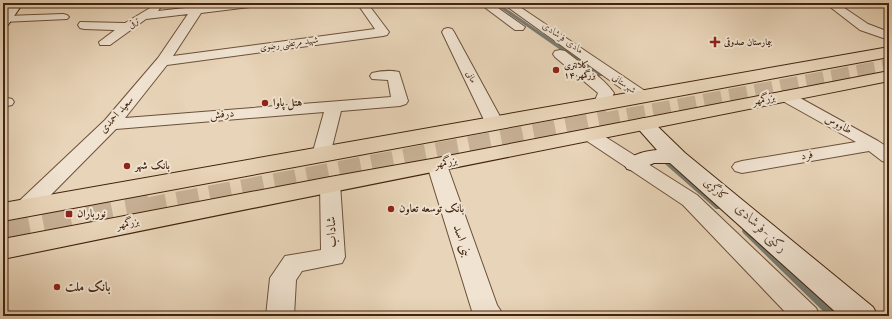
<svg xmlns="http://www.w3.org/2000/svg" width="892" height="319" font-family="'Old Standard TT',Amiri,serif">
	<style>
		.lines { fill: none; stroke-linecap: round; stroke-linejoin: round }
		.stream { fill: #777c74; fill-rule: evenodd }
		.primary-tunnel-far2 { stroke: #c7b196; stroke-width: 18; stroke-dasharray: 18 8; stroke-linecap: butt }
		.primary-tunnel-far1 { stroke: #c7b196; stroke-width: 22; stroke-dasharray: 22 11; stroke-linecap: butt }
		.primary-tunnel { stroke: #c7b196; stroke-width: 28; stroke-dasharray: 28 14; stroke-linecap: butt }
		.street-casing { stroke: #6c5039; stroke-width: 2 }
		.secondary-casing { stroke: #42240f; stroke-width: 2 }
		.primary-casing { stroke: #42240f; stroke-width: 2 }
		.street { fill: #f0e3d1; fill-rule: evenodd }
		.secondary { fill: #f0e3d1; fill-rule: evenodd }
		.primary { fill: #e8d4b8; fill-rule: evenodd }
		.poi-dot { fill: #8f2418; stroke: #f0e3d1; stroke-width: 1.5 }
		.labels { text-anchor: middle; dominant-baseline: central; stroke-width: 4; stroke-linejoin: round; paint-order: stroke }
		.far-street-label { font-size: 9px; fill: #42240f; stroke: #f0e3d1 }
		.far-poi-label { font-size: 9px; font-weight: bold; fill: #42240f; stroke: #f0e3d1; text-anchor: start }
		.far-water-label { font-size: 10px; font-style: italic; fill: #584839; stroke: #f0e3d1 }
		.street-label { font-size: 11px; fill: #42240f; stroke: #f0e3d1 }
		.poi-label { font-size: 11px; font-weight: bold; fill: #42240f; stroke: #f0e3d1; text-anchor: start }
		.near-street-label { font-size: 13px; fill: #42240f; stroke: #f0e3d1 }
		.near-poi-label { font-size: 13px; font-weight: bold; fill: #42240f; stroke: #f0e3d1; text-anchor: start }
		.near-water-label { font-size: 14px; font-style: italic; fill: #584839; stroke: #f0e3d1 }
	</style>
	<rect width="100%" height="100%" fill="#e8d4b8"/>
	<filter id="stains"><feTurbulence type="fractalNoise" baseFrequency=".005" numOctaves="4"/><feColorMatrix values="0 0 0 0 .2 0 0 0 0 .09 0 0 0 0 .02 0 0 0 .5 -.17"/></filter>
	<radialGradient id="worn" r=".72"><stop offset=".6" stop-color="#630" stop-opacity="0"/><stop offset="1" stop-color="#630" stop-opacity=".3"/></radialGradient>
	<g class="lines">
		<!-- stream -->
		<path class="stream" d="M 493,3 L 498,3 L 603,75 L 602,76 L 598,76 Z
			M 667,161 L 669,162 L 722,205 L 723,207 L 722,209 L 716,209 L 665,164 L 663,163 Z
			M 746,228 L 749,229 L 839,313 L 840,316 L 828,316 L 743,233 L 742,231 L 743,229 Z"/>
		<!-- primary-tunnel-far2 -->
		<path class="primary-tunnel-far2" d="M 602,122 L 889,68"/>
		<!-- primary-tunnel-far1 -->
		<path class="primary-tunnel-far1" d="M 145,209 L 608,121"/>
		<!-- primary-tunnel -->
		<path class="primary-tunnel" d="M 3,236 L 150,208"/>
		<!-- street casing -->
		<g class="street-casing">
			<path id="street" d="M 230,3 L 264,3 L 259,6 L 201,13 L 173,56 L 375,29 L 359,6 L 363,3 L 368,4 L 389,32 L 387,35 L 383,36 L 167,65 L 125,118 L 391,97 L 388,80 L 372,79 L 370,76 L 372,73 C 380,71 391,70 399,72 L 408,101 L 406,104 L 400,106 L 341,111 L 330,155 L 328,159 L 321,161 L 314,159 L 312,155 L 324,112 L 116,129 L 32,214 L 24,216 L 16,214 L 13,209 L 16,204 L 105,120 L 158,58 L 188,14 L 146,19 L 110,45 L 100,45 L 99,42 L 115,30 L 84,29 L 80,28 L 78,25 L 80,22 L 125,23 L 155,5 L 160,8 L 158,11 Z
				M 479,3 L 491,3 L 525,27 L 523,30 L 515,30 Z
				M 502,3 L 514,3 L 648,93 L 650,96 L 648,99 L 642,101 L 636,99 Z
				M 825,3 L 837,3 L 868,24 L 889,32 L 889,40 L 860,30 Z
				M 63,14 L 67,15 L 69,17 L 67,19 L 3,22 L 3,16 L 6,16 Z
				M 448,28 L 452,29 L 454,32 L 503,122 L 500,126 L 494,127 L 488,126 L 485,122 L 442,32 L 444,29 Z
				M 560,50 L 565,51 C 581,64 602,76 614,93 L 608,106 L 602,108 L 596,106 L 594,103 L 598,93 L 555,57 L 553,54 L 555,51 Z
				M 785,91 L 791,93 L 878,141 L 889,148 L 889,163 L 882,161 L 869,151 L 742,173 L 735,171 L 732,167 L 735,163 L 742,161 L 856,142 L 779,99 L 777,96 L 779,93 Z
				M 3,97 L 12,99 L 14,102 L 12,105 L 3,107 Z
				M 590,130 L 596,131 L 697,195 L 816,308 L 820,316 L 789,316 L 683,205 L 584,139 L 581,135 L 584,131 Z
				M 437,159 L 444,161 L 447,165 L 497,305 L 504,316 L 475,316 L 472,311 L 427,165 L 430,161 Z
				M 330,178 L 337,179 L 340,184 L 345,257 L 342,263 L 302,271 L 296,280 L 294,316 L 266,316 L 270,278 L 285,256 L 321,250 L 320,184 L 323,179 Z"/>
		</g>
		<!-- secondary casing -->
		<g class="secondary-casing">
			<path id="secondary" d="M 11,3 L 23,3 L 8,25 L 3,26 L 3,13 Z
				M 644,118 L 651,120 L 685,153 L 873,307 L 878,316 L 840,316 L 670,163 L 654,163 L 635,171 L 627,169 L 624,164 C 631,154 645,151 657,150 L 634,124 L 637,120 Z"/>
		</g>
		<!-- primary casing -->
		<g class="primary-casing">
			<path id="primary" d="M 889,47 L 889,57 L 3,221 L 3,203 Z
				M 889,71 L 889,81 C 594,140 298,198 3,259 L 3,239 L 330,177 L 437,158 Z"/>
		</g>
		<!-- street -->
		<use href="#street" class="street"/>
		<!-- secondary -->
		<use href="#secondary" class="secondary"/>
		<!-- primary -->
		<use href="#primary" class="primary"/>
	</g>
	<!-- markers -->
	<g class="poi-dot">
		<path d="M713 36h4v4h4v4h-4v4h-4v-4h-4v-4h4z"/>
		<circle cx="556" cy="70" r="4"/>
		<circle cx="265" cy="103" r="4"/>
		<circle cx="127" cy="166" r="4"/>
		<circle cx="391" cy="209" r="4"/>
		<rect x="65" y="210" width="8" height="8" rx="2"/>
		<circle cx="57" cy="287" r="4"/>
	</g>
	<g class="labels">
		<!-- far-street labels -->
		<g class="far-street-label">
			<text transform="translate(134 23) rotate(-34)">ترقی</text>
			<text transform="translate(289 44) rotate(-8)">شهید مرتضی رضوی</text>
			<text transform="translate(471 77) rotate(63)">مانی</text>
			<text transform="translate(624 84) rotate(35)">شهرستانی</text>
		</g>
		<!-- far-poi labels -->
		<g class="far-poi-label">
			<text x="724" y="42">بیمارستان صدوقی</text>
			<text x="564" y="65">کلانتری<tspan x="564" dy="10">۱۴ بزرگمهر</tspan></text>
		</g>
		<!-- far-water labels -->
		<g class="far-water-label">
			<text transform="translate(563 38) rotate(35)">مادی فرشادی</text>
		</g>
		<!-- street labels -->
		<g class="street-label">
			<text transform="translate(764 100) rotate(-11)">بزرگمهر</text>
			<text transform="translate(117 115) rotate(-48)">سعید احمدی</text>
			<text transform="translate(222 115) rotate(-5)">درفش</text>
			<text transform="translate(838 125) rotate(28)">طاووس</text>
			<text transform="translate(807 156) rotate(-10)">فرد</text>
			<text transform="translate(446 163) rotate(-11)">بزرگمهر</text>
			<text transform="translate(715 190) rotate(40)">کارگری</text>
			<text transform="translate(128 224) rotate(-11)">بزرگمهر</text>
		</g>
		<!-- poi labels -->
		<g class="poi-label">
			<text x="273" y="103">هتل پاوا</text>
			<text x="135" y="166">بانک شهر</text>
			<text x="399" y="209">بانک توسعه تعاون</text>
			<text x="77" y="214">نورباران</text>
		</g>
		<!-- near-street labels -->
		<g class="near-street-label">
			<text transform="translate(332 232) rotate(-92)">شاداب</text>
			<text transform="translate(462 241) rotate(71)">بنی اسد</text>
		</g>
		<!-- near-poi labels -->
		<g class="near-poi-label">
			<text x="65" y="287">بانک ملت</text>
		</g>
		<!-- near-water labels -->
		<g class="near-water-label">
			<text transform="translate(761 228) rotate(43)">رکنی-فرشادی</text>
		</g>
	</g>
	<!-- margin -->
	<rect width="892" height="319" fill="none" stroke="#e8d4b8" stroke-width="16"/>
	<rect x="4" y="4" width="884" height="311" fill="none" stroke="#42240f" stroke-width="2"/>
	<rect x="8" y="8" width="876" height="303" fill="none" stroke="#42240f"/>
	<rect width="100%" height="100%" filter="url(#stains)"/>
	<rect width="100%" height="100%" fill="url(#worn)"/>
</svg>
